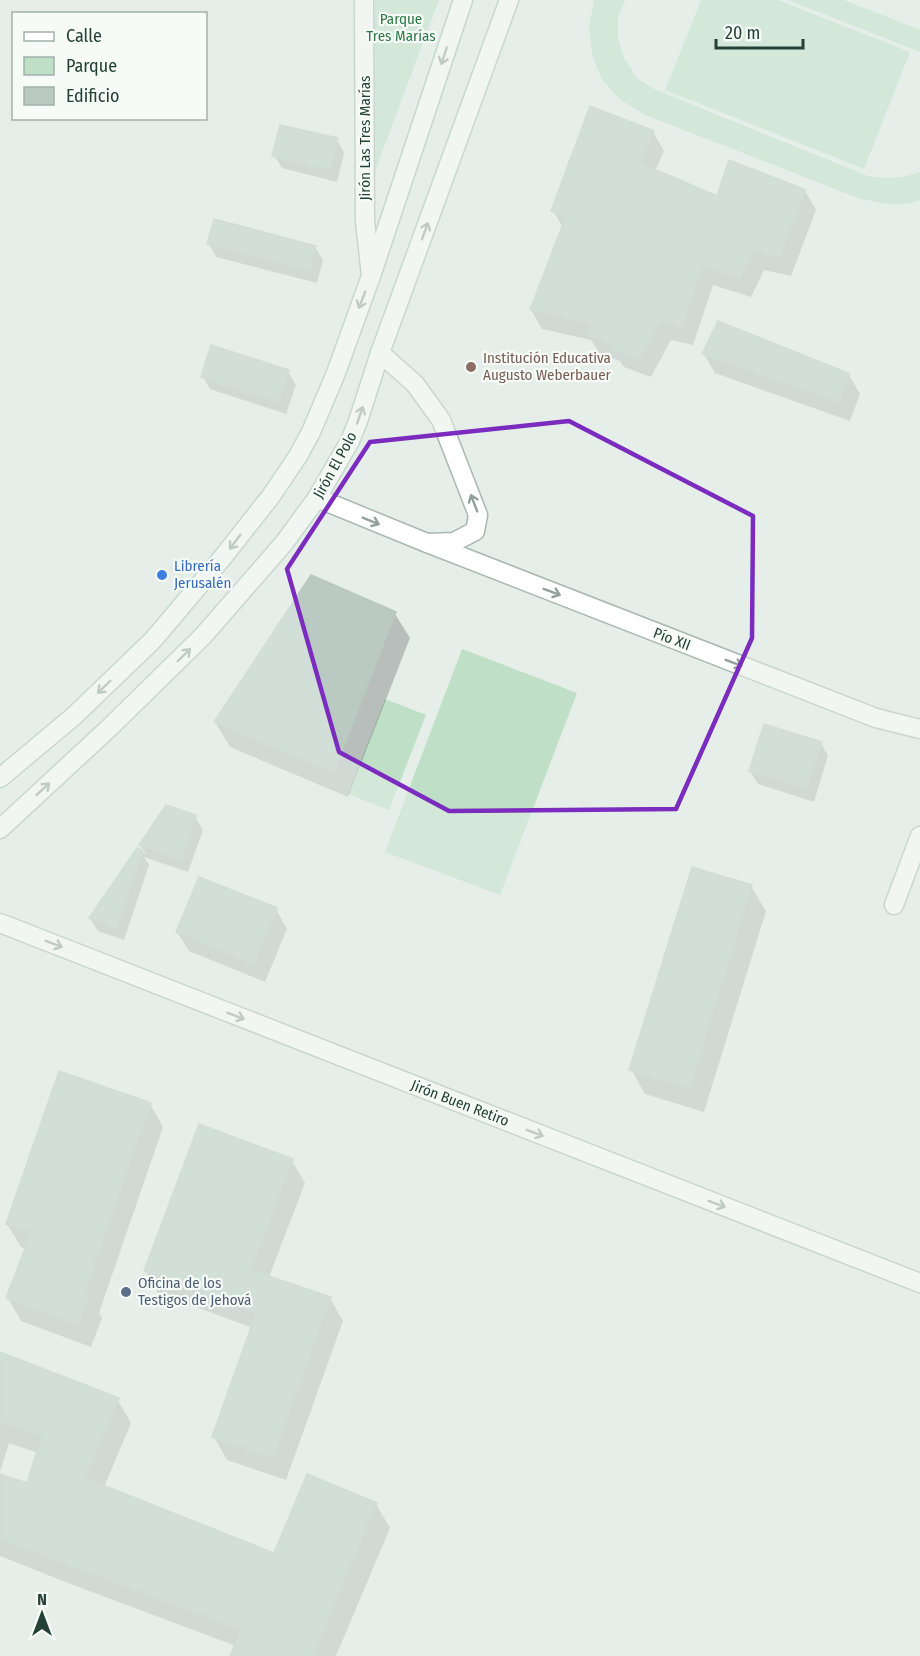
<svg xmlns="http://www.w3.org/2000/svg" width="920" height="1656" font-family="'Fira Sans Condensed',sans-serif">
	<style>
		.green { fill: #bfdfc6 }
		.shadow { fill: #0003 }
		.building { fill: #bbc9c3; stroke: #b8c8c0; stroke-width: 1.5 }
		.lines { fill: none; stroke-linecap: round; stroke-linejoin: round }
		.minor-casing { stroke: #a8b7b1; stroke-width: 21 }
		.tertiary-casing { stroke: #a8b7b1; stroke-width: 21 }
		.secondary-casing { stroke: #a4bab1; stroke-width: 21 }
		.minor { stroke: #fff; stroke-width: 18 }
		.tertiary { stroke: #fff; stroke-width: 18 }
		.secondary { stroke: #fff; stroke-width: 18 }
		.oneway { stroke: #92a09b }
		.marked { fill: none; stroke: #7b2cbf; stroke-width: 4.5; stroke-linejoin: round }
		.education-dot { fill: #8d6e63; stroke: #f6fbf8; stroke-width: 2 }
		.shop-dot { fill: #3f7fe0; stroke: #f6fbf8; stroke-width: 2 }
		.service-dot { fill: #5c6f8a; stroke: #f6fbf8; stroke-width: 2 }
		.labels { text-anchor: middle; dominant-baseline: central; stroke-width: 4.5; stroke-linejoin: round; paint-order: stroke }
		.park-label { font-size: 15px; fill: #2e7846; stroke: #f6fbf8 }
		.street-label { font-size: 15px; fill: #244137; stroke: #f6fbf8 }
		.education-label { font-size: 15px; fill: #785e54; stroke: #f6fbf8; text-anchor: start }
		.shop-label { font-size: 15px; fill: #366cbe; stroke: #f6fbf8; text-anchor: start }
		.service-label { font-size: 15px; fill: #4e5e75; stroke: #f6fbf8; text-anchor: start }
	</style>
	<rect width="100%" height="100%" fill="#e6eeea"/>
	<!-- green -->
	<path class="green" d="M 375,0 L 439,0 L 374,174 Z
		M 594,0 L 625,0 L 618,18 L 618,38 L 624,58 L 637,78 L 654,89 L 868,176 C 887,179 901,179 920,172 L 920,200 C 899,208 879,203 858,198 L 645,115 L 621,100 L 602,80 L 592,54 L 589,27 Z
		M 701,0 L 778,0 L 910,52 L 864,169 L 665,90 Z
		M 788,0 L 844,0 L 920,30 L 920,52 Z
		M 462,649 L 577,693 L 500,895 L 385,852 Z
		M 385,699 L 426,715 L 389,810 L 348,794 Z"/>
	<!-- shadow -->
	<path class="shadow" d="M 653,132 L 664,151 L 655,171 L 717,198 L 805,191 L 816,210 L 791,276 L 764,270 L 751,297 L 713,285 L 693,345 L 671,340 L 651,377 L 624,367 L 620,361 L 600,354 L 591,340 L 542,329 L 531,310 L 563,228 L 553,210 Z
		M 337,140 L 344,153 L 337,182 L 282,168 L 274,155 Z
		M 209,244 L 315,247 L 323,260 L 317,283 L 216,257 Z
		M 704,354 L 849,375 L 860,394 L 850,421 L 715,373 Z
		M 288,372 L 296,385 L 286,414 L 210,389 L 203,376 Z
		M 312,577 L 395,614 L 410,638 L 348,797 L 230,747 L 215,722 Z
		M 821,743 L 828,756 L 814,802 L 758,784 L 750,771 Z
		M 195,817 L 203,830 L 188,872 L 144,857 L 149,865 L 124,940 L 98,931 L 90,918 L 137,850 L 146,854 L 140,845 Z
		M 751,886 L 766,911 L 704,1112 L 645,1094 L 631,1069 Z
		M 276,909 L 287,929 L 265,982 L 189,951 L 177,932 Z
		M 150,1104 L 163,1127 L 99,1313 L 102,1318 L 91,1347 L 21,1321 L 8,1298 L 27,1249 L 21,1247 L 7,1224 Z
		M 292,1161 L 305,1183 L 269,1277 L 330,1298 L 343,1321 L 286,1480 L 227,1460 L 214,1437 L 253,1328 L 158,1293 L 145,1270 Z
		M 0,1353 L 117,1399 L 131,1423 L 104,1487 L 275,1555 L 376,1504 L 390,1528 L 336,1656 L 232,1656 L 236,1646 L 68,1583 L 0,1556 L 0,1476 L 28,1485 L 38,1453 L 9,1443 L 0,1472 Z"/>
	<!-- building -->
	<path class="building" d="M 590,106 L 654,131 L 640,163 L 717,196 L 729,160 L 806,190 L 780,257 L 753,251 L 740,278 L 702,266 L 682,326 L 660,322 L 640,359 L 611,348 L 613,344 L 587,335 L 590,323 L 530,310 L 566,216 L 551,211 Z
		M 280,125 L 338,138 L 330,170 L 272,156 Z
		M 214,219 L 316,246 L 310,271 L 207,244 Z
		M 718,321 L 850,374 L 839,402 L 702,354 Z
		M 211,345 L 289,370 L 279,402 L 201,377 Z
		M 311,575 L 396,612 L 334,773 L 214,722 Z
		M 764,724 L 822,742 L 807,789 L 749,771 Z
		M 166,805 L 196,815 L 181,860 L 139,845 Z
		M 137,848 L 143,851 L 117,928 L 89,918 Z
		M 692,867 L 752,885 L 690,1088 L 629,1070 Z
		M 199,877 L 277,908 L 254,964 L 176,932 Z
		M 59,1071 L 151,1103 L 85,1292 L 90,1294 L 78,1325 L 6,1298 L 31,1233 L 6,1224 Z
		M 199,1124 L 293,1159 L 251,1270 L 331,1297 L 273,1458 L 212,1437 L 256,1313 L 144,1271 Z
		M 0,1352 L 119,1398 L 85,1478 L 274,1553 L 307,1474 L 377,1503 L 313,1656 L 230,1656 L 241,1630 L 0,1539 L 0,1474 L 27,1483 L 42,1436 L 0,1422 Z"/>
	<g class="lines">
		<!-- minor casing -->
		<g class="minor-casing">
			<path id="minor" d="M 364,0 L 365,221 L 371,276
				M 380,353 L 415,384 L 441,420 L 478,515 L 475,531 L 454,542 L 427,543
				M 894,905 L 920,836
				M 0,923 L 920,1283"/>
		</g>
		<!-- tertiary casing -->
		<g class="tertiary-casing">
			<path id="tertiary" d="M 317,498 L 427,543 L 876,718 L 920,729"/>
		</g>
		<!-- secondary casing -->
		<g class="secondary-casing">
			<path id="secondary" d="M 0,778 L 74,716 L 153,640 L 223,557 L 271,496 L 298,456 L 311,432 L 336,373 L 371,276 L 463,0
				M 0,829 L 108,729 L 203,636 L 284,543 L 317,498 L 350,441 L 358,421 L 380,353 L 509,0"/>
		</g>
		<!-- minor -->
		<use href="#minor" class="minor"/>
		<!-- tertiary -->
		<use href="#tertiary" class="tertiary"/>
		<!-- secondary -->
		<use href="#secondary" class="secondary"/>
	</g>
	<!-- one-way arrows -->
	<defs><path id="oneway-shaft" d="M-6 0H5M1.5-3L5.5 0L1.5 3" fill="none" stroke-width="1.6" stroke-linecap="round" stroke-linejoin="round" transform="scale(1.5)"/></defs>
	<g class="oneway">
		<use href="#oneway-shaft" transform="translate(444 56) rotate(108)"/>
		<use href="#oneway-shaft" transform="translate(425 231) rotate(-70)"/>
		<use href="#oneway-shaft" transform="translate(362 300) rotate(111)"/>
		<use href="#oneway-shaft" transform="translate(360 415) rotate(-71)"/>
		<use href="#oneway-shaft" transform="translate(474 503) rotate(-111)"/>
		<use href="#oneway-shaft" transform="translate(371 521) rotate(22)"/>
		<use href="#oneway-shaft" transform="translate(235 542) rotate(127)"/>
		<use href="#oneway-shaft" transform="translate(552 592) rotate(21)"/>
		<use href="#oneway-shaft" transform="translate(184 655) rotate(-44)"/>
		<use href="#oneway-shaft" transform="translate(734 663) rotate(21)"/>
		<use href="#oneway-shaft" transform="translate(104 687) rotate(136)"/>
		<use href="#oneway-shaft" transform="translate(43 789) rotate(-43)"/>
		<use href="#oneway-shaft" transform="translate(54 944) rotate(21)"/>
		<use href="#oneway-shaft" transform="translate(236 1016) rotate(21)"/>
		<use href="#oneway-shaft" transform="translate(535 1133) rotate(21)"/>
		<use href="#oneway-shaft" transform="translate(717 1204) rotate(21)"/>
	</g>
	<!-- marked area -->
	<path d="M0 0H920V1656H0ZM 569,421 L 753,516 L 752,638 L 676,809 L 449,811 L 339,752 L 287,569 L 370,442 Z" fill="#e6eeea" fill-opacity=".55" fill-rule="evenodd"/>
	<path class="marked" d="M 569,421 L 753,516 L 752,638 L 676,809 L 449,811 L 339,752 L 287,569 L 370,442 Z"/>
	<!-- markers -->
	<circle class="education-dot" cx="471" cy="367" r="6"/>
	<circle class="shop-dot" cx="162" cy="575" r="6"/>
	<circle class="service-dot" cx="126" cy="1292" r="6"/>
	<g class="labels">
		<!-- park labels -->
		<g class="park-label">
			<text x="401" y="19">Parque<tspan x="401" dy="17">Tres Marías</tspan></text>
		</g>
		<!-- street labels -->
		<g class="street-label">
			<text transform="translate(365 138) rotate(-90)">Jirón Las Tres Marías</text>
			<text transform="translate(335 465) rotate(-61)">Jirón El Polo</text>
			<text transform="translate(672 639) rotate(21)">Pío XII</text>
			<text transform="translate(460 1103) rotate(21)">Jirón Buen Retiro</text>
		</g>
		<!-- education labels -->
		<g class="education-label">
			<text x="483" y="358">Institución Educativa<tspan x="483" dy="17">Augusto Weberbauer</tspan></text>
		</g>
		<!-- shop labels -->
		<g class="shop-label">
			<text x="174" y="566">Librería<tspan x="174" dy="17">Jerusalén</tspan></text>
		</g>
		<!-- service labels -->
		<g class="service-label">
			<text x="138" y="1283">Oficina de los<tspan x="138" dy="17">Testigos de Jehová</tspan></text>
		</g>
	</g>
	<!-- legend -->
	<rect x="12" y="12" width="195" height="108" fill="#f6fbf8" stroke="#a2b1ab" stroke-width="1.5"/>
	<rect x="24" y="32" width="30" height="9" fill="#ffffff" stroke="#a2b1ab" stroke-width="1.5"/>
	<text x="66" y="42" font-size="18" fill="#244137">Calle</text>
	<rect x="24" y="57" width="30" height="18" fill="#bfdfc6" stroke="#a2b1ab" stroke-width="1.5"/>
	<text x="66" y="72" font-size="18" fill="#244137">Parque</text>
	<rect x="24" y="87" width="30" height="18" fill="#bbc9c3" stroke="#a2b1ab" stroke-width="1.5"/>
	<text x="66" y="102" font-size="18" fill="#244137">Edificio</text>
	<!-- north arrow -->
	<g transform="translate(42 1614)" stroke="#f6fbf8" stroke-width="4.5" paint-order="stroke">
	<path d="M0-4.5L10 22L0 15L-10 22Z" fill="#244137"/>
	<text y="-9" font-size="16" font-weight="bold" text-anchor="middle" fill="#244137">N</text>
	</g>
	<!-- scale -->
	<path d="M716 39v9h87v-9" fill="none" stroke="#244137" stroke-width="3"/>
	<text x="725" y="39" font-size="18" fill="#244137" stroke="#f6fbf8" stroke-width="4.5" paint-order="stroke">20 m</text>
</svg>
